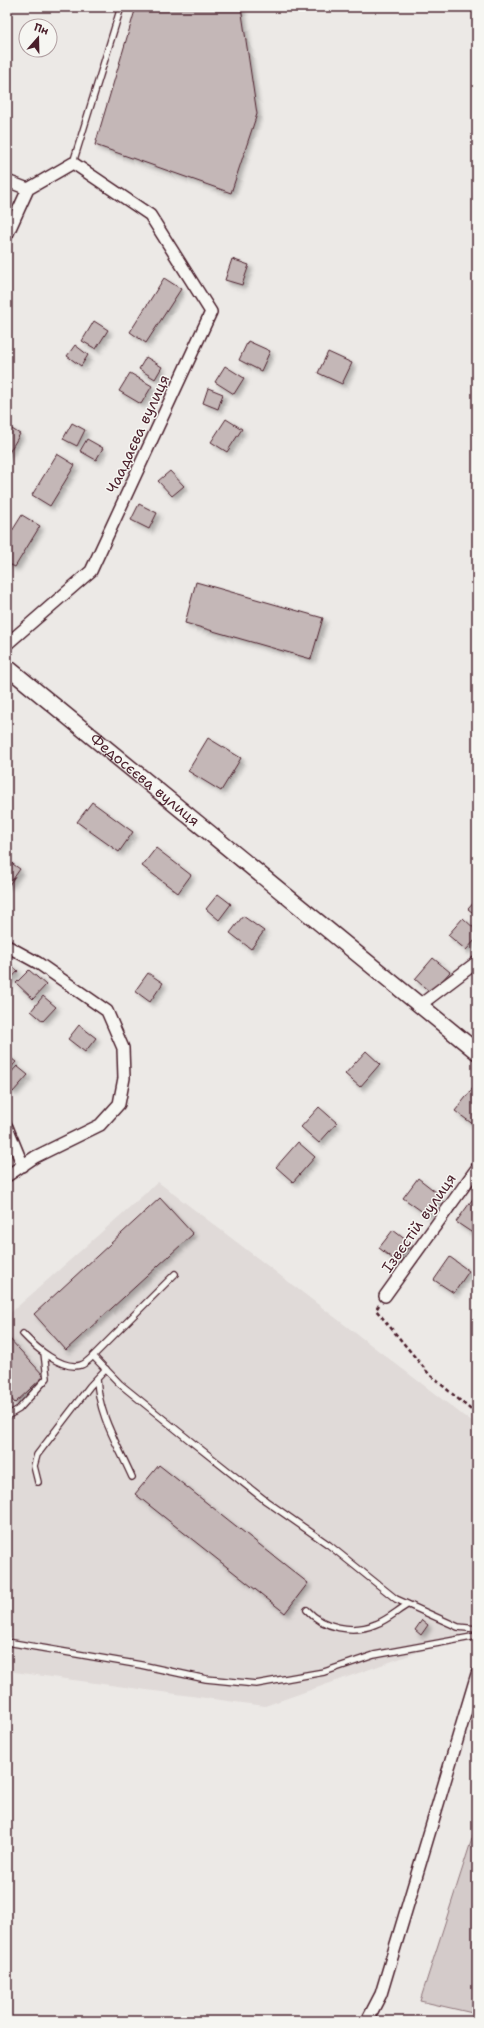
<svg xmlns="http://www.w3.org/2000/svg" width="484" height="2028" font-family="'Shantell Sans',sans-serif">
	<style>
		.built { fill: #e0dad8 }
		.green { fill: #d4cbca; stroke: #8f757a }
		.building { fill: #c4b7b7; stroke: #4a1f2b; filter: url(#shadow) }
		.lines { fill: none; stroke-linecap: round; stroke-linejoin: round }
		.lane-casing { stroke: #4a1f2b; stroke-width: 8 }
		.street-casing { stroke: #4a1f2b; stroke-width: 14 }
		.secondary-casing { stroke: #4a1f2b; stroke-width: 18 }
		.path { stroke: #4a1f2b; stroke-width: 2.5; stroke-dasharray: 4 3; stroke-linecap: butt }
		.lane { stroke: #f6f6f2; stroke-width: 5.5 }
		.street { stroke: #f6f6f2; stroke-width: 11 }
		.secondary { stroke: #f6f6f2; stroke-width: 15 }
		.labels { text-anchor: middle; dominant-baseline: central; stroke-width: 3; stroke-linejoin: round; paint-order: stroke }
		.street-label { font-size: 15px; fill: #4a1f2b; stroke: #f6f6f2 }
	</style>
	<defs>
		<filter id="shadow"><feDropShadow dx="3.5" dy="3.5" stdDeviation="2" flood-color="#0004"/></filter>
	</defs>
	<rect width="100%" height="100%" fill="#ece9e6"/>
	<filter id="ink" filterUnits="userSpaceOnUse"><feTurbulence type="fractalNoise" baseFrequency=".025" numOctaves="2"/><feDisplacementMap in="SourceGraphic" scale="8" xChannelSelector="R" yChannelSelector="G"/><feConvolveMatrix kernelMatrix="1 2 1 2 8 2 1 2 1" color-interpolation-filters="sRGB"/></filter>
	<g filter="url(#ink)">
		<!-- built -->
		<path class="built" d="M 158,1182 L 477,1426 L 477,1612 L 458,1638 L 265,1706 L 7,1671 L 7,1316 Z"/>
		<!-- green -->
		<path class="green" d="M 477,1823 L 477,2014 L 420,2001 Z"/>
		<!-- building -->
		<path class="building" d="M 136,7 L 241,7 L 257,114 L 231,193 L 95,145 Z
			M 232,259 L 249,265 L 242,285 L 225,280 Z
			M 164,278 L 181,289 L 146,343 L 130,332 Z
			M 94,321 L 108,330 L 96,349 L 82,341 Z
			M 248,341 L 270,351 L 261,371 L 239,360 Z
			M 75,345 L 88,355 L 81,366 L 67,356 Z
			M 328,352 L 352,363 L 342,384 L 318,373 Z
			M 146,357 L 162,367 L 155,379 L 139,369 Z
			M 225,366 L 244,378 L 234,394 L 215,382 Z
			M 130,373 L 152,386 L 141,404 L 119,391 Z
			M 208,388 L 223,394 L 218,409 L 203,403 Z
			M 226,419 L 242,429 L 227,452 L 211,442 Z
			M 72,423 L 85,430 L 77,446 L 63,439 Z
			M 7,426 L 20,434 L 7,456 Z
			M 87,439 L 103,448 L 96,460 L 80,451 Z
			M 57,454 L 75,465 L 50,506 L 32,495 Z
			M 170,471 L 184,486 L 172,496 L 158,481 Z
			M 139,504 L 157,513 L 149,529 L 131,520 Z
			M 22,515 L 40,526 L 15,567 L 7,563 L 7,539 Z
			M 196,582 L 323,618 L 311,659 L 185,623 Z
			M 208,738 L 241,758 L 221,791 L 188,771 Z
			M 92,802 L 133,832 L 119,852 L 77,822 Z
			M 156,848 L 191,875 L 178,893 L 142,866 Z
			M 7,860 L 20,869 L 9,885 L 7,884 Z
			M 218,894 L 231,904 L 219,920 L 206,909 Z
			M 477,899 L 477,916 L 468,909 Z
			M 243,916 L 264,931 L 251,949 L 230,933 Z
			M 463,918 L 477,931 L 477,938 L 466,950 L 448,935 Z
			M 433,958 L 450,972 L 431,993 L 415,979 Z
			M 10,964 L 18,971 L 7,983 L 7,967 Z
			M 29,970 L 46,985 L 33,999 L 16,983 Z
			M 148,973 L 163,983 L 150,1002 L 135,991 Z
			M 43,996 L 56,1007 L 43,1021 L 31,1011 Z
			M 79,1025 L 96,1038 L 85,1052 L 68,1039 Z
			M 366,1051 L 380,1064 L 360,1087 L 345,1074 Z
			M 7,1055 L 16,1062 L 7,1072 Z
			M 17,1066 L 28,1075 L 13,1092 L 7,1087 L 7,1077 Z
			M 473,1088 L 477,1091 L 477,1121 L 474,1125 L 455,1111 Z
			M 319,1107 L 337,1123 L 319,1143 L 301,1127 Z
			M 298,1142 L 315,1157 L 293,1182 L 276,1167 Z
			M 418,1178 L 441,1196 L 427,1215 L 403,1198 Z
			M 477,1193 L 477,1236 L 456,1222 Z
			M 160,1198 L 193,1234 L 66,1350 L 34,1314 Z
			M 393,1230 L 411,1244 L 397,1262 L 379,1248 Z
			M 450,1257 L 469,1271 L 454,1293 L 434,1280 Z
			M 8,1337 L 44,1376 L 15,1403 L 7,1394 Z
			M 159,1465 L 308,1583 L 285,1613 L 135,1494 Z
			M 422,1620 L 428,1625 L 421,1635 L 415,1630 Z"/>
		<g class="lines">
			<!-- lane casing -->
			<g class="lane-casing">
				<path id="lane" d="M 73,163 L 121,7
					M 175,1274 L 93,1356 L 120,1384 L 188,1439 L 266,1501 L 329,1545 L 396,1599 L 458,1627 L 477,1629
					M 23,1334 C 35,1347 62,1371 81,1365 C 85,1364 90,1359 93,1356
					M 97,1379 C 99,1417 117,1443 132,1477
					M 7,1416 L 19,1409 L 47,1378 L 44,1353
					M 38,1482 L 34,1466 L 37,1455 L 90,1386 L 106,1369
					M 307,1610 C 323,1628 353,1634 376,1624 C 387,1620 397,1611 407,1605
					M 7,1642 L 141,1665 L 206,1679 L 256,1684 L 324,1672 L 374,1655 L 477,1636"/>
			</g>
			<!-- street casing -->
			<g class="street-casing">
				<path id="street" d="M 7,181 L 28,189 L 73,163 L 150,215 L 211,312 L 91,571 L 7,644
					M 7,235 L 28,189
					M 7,946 L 38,963 L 107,1011 L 123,1048 L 124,1078 L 119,1104 L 100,1125 L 35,1157 L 7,1176
					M 420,1005 L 477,962
					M 7,1127 L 23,1166
					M 385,1296 L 477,1168
					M 367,2021 L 381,1994 L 477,1674"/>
			</g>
			<!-- secondary casing -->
			<g class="secondary-casing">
				<g id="secondary">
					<path id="s1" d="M 7,667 L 477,1052"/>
				</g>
			</g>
			<!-- path -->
			<path class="path" d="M 379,1305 L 376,1310 L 429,1374 L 477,1415"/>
			<!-- lane -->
			<use href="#lane" class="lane"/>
			<!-- street -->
			<use href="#street" class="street"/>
			<!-- secondary -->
			<use href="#secondary" class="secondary"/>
		</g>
	</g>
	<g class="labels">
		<!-- street labels -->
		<g class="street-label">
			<text transform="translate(138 434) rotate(-65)">Чаадаєва вулиця</text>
			<text stroke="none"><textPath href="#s1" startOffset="178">Федосєєва вулиця</textPath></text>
			<text transform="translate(419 1223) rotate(-55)">Ізвєстій вулиця</text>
		</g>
	</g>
	<!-- margin -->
	<rect width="484" height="2028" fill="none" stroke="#f6f6f2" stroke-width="24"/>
	<rect x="12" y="12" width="460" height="2004" fill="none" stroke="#4a1f2b" stroke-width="1.5" filter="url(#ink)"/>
	<!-- north arrow -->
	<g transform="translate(38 38) rotate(20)"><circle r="19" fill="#f6f6f2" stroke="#b1a0a2"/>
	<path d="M0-3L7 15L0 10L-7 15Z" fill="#4a1f2b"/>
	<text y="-6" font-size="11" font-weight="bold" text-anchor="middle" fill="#4a1f2b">Пн</text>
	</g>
</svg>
